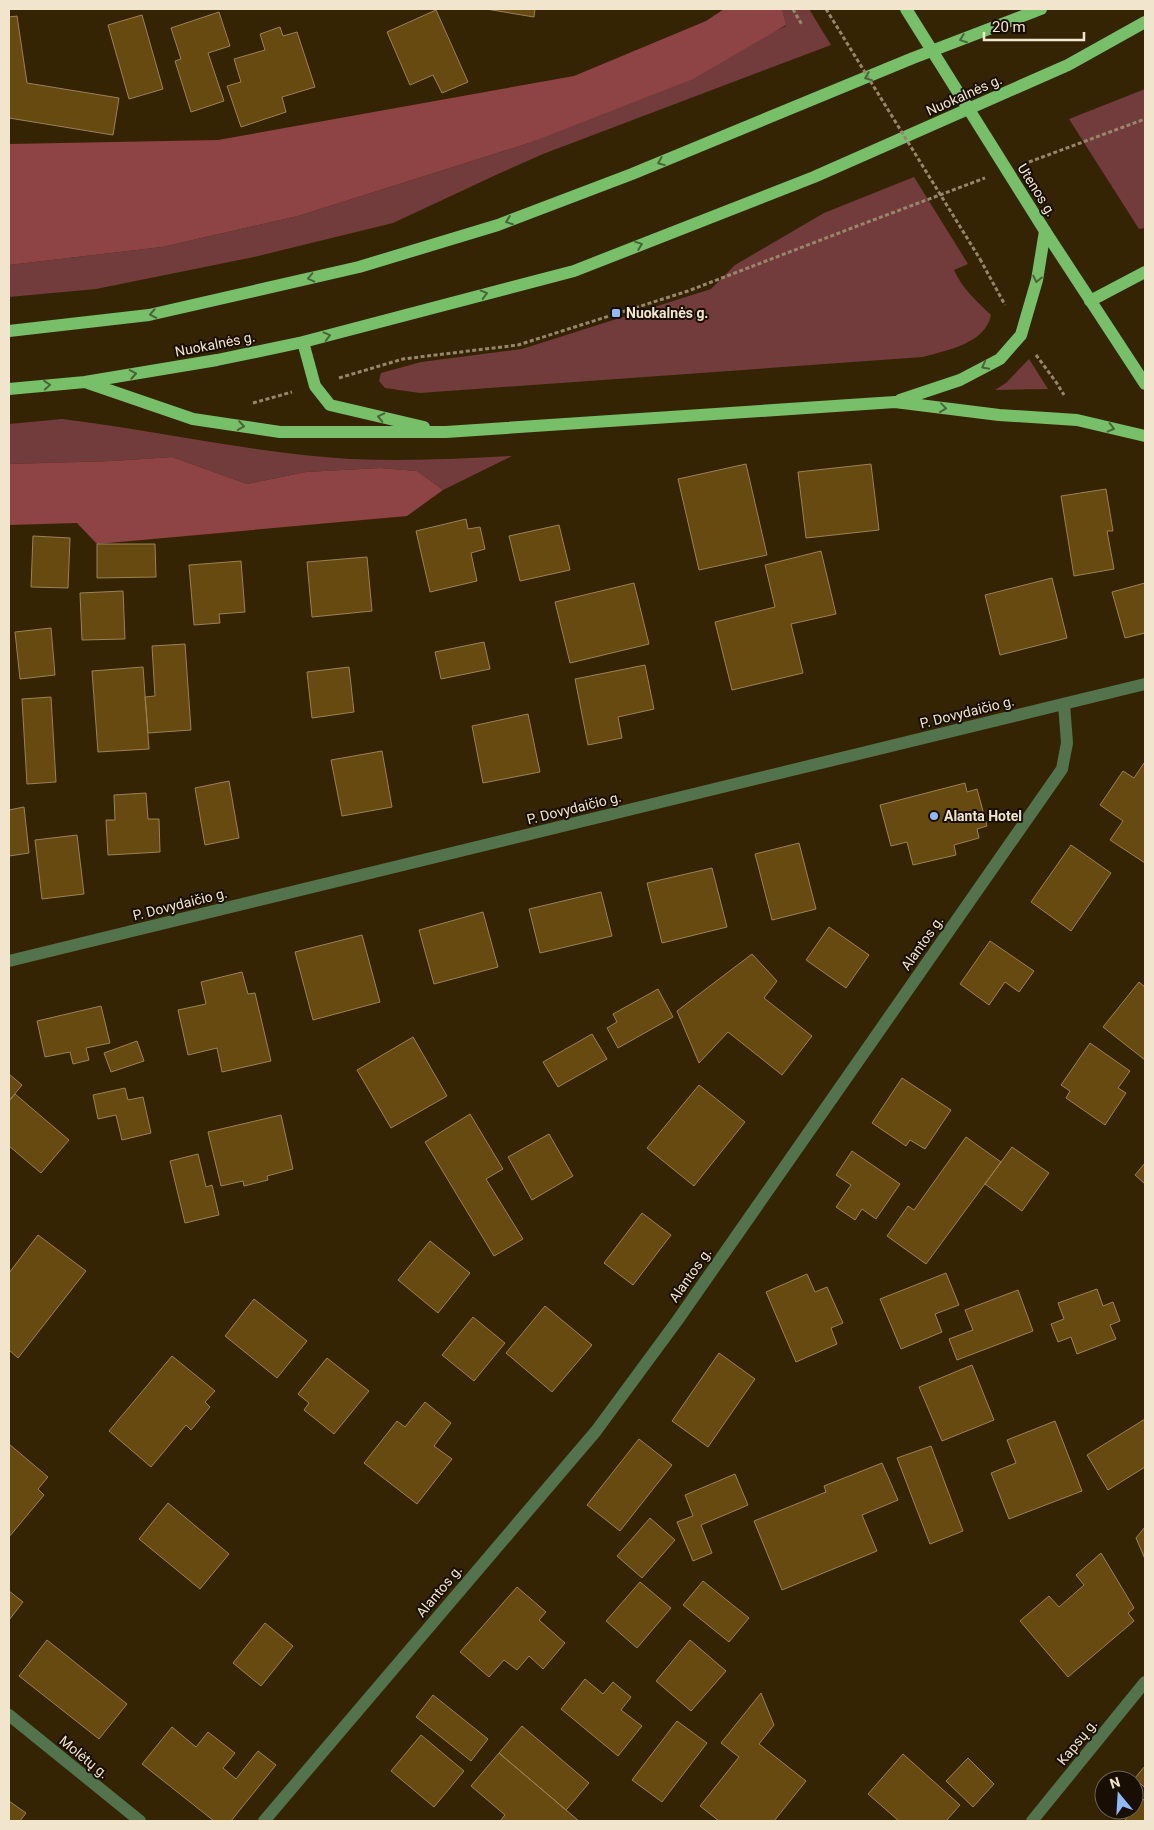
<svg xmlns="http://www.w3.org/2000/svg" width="1154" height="1830" font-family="Roboto,sans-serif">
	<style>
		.green { fill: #723c3c }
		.forest { fill: #8e4345 }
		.building { fill: #664a0f; stroke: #9b8156 }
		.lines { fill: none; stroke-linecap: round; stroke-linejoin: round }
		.path { stroke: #96876b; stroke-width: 3; stroke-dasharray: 4 2.5; stroke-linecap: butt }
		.minor { stroke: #52734b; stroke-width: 12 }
		.major { stroke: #78bf69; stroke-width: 12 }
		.path-bridge { stroke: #96876b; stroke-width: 3; stroke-dasharray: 4 2.5; stroke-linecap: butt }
		.major-bridge { stroke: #78bf69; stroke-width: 12 }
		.oneway { stroke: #486635 }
		.poi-dot { fill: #8fb8fd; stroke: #180e01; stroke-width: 2 }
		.labels { text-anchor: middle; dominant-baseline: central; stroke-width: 4; stroke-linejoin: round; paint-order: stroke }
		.street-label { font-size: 14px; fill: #f2e5ce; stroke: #180e01 }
		.poi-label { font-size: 14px; font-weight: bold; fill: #f2e5ce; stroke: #180e01; text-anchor: start }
	</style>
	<rect width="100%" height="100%" fill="#352403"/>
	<!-- green -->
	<path class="green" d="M 782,9 L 809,9 L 831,45 L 543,154 L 498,174 L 393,223 L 254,257 L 96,289 L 9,297 L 9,265 L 162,247 L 298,216 L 529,143 L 786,26 Z
		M 1145,89 L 1145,228 L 1139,229 L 1069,119 Z
		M 914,177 L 968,264 L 954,270 C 962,288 976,301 991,315 C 985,344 947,350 923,357 L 420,393 L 385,388 L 379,381 L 381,373 L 421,362 L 522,349 L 711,289 L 735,265 L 824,213 Z
		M 1029,359 L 1048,389 L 995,390 L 1006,383 Z
		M 62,419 C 143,429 222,446 303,455 C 372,463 442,460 512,456 L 443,490 L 417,471 L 380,468 L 306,472 L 247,484 L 172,457 L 112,461 L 9,464 L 9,424 Z"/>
	<!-- forest -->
	<path class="forest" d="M 724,9 L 782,9 L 786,25 L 693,79 L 529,143 L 298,216 L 162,247 L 9,265 L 9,144 L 218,140 L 574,76 L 706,21 Z
		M 172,457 L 247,484 L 306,472 L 380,468 L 417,471 L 443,490 L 407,516 L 97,544 L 77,523 L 9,525 L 9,464 L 112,461 Z"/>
	<!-- building -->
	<path class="building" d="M 486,9 L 535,9 L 534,17 Z
		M 436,10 L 468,82 L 442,93 L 433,75 L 410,85 L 387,32 Z
		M 219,12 L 230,46 L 208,53 L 224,101 L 191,112 L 175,61 L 181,59 L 171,28 Z
		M 142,15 L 163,89 L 129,99 L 108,25 Z
		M 17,16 L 27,83 L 119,98 L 113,135 L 9,118 L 9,17 Z
		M 280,27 L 283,36 L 297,32 L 315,87 L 282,97 L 286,112 L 241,127 L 227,86 L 241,82 L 234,59 L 265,50 L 260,34 Z
		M 746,464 L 767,555 L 699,570 L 678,479 Z
		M 871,464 L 879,530 L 806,538 L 798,472 Z
		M 1106,489 L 1113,531 L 1107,531 L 1114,569 L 1074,576 L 1061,496 Z
		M 466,519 L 468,529 L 480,527 L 485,549 L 471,553 L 477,581 L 430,592 L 416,531 Z
		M 559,525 L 570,570 L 520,581 L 509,536 Z
		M 33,536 L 70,538 L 68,588 L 31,587 Z
		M 97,544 L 155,544 L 156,577 L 97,578 Z
		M 821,551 L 836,614 L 791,624 L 803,673 L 732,690 L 715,622 L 775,607 L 765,565 Z
		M 367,557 L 372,611 L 312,617 L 307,562 Z
		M 241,561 L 245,612 L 219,614 L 220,623 L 194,625 L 189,565 Z
		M 1052,578 L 1067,638 L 1000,655 L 985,595 Z
		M 634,583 L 649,644 L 570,663 L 555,602 Z
		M 1145,583 L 1145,633 L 1125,638 L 1112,592 Z
		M 123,591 L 125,639 L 82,640 L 80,593 Z
		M 51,628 L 55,675 L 20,679 L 15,632 Z
		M 484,642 L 490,669 L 441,679 L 435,652 Z
		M 185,644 L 191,730 L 148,733 L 145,697 L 155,696 L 152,646 Z
		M 645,665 L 654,709 L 618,717 L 622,738 L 588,745 L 575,679 Z
		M 143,667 L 149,749 L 98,752 L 92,671 Z
		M 349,667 L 354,712 L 312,718 L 307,672 Z
		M 51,697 L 56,782 L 27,784 L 22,699 Z
		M 528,714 L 540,772 L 483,783 L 472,726 Z
		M 382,751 L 392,807 L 342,816 L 331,760 Z
		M 1144,763 L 1145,764 L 1145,863 L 1110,840 L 1123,821 L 1100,805 L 1123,771 L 1134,778 Z
		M 229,781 L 239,838 L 205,845 L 195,788 Z
		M 965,783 L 967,792 L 977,789 L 987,826 L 977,829 L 979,838 L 954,845 L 956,855 L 913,865 L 907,842 L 891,846 L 880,805 Z
		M 146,793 L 148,819 L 159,819 L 160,852 L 108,855 L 106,820 L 115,820 L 114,795 Z
		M 24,807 L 29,853 L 9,856 L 9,810 Z
		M 77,835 L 84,894 L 42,899 L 35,840 Z
		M 799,843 L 816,909 L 772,920 L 755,854 Z
		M 1071,845 L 1111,873 L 1071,931 L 1031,902 Z
		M 712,868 L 727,927 L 662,943 L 647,883 Z
		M 601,892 L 612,936 L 540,953 L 529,909 Z
		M 483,912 L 498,967 L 434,984 L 419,930 Z
		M 829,927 L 869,955 L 846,988 L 806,960 Z
		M 362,935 L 380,1002 L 313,1020 L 295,952 Z
		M 990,941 L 1034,971 L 1019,992 L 1005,982 L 989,1005 L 960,984 Z
		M 752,954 L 777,981 L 764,998 L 812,1036 L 782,1075 L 728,1032 L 699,1063 L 677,1011 Z
		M 242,972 L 248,994 L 255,993 L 271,1061 L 222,1072 L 217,1048 L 188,1055 L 178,1010 L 206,1004 L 201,982 Z
		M 1139,982 L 1145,987 L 1145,1060 L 1103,1027 Z
		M 658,989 L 673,1017 L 618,1048 L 607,1028 L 617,1022 L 613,1014 Z
		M 101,1006 L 110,1043 L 86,1048 L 89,1060 L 73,1064 L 70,1052 L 45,1057 L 37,1021 Z
		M 592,1034 L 607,1059 L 558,1087 L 543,1062 Z
		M 413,1037 L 447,1096 L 391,1128 L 357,1070 Z
		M 137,1041 L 144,1061 L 111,1072 L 104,1053 Z
		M 1090,1043 L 1130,1071 L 1118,1088 L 1126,1093 L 1105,1125 L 1066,1098 L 1070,1091 L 1061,1085 Z
		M 9,1074 L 22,1085 L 9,1101 Z
		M 902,1078 L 951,1110 L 925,1149 L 910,1140 L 906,1146 L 872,1123 Z
		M 699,1085 L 745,1122 L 694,1186 L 647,1148 Z
		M 125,1088 L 128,1100 L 143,1097 L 151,1133 L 122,1140 L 116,1115 L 98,1119 L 93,1095 Z
		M 15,1094 L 69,1140 L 41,1173 L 9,1146 L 9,1101 Z
		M 470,1114 L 503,1169 L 486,1179 L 523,1239 L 494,1256 L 425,1142 Z
		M 281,1115 L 293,1169 L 267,1176 L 268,1180 L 244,1186 L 243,1181 L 221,1186 L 208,1132 Z
		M 549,1134 L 573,1176 L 532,1200 L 508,1157 Z
		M 966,1137 L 1001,1162 L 926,1264 L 887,1236 L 908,1206 L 914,1210 Z
		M 1012,1147 L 1049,1173 L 1022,1211 L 985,1184 Z
		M 852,1151 L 900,1184 L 876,1219 L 862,1209 L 855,1220 L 836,1207 L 851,1185 L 836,1175 Z
		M 198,1154 L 206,1187 L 212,1185 L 219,1215 L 185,1223 L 170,1161 Z
		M 1145,1163 L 1145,1184 L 1135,1175 Z
		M 642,1213 L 671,1235 L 633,1285 L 604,1263 Z
		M 38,1235 L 86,1271 L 18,1358 L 9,1350 L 9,1273 Z
		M 430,1241 L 470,1273 L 438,1313 L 398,1280 Z
		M 946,1273 L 959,1305 L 935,1314 L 942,1332 L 901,1349 L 880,1299 Z
		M 807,1274 L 815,1292 L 827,1287 L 843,1323 L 831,1328 L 837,1344 L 796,1362 L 766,1292 Z
		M 1097,1289 L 1103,1306 L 1113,1302 L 1120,1321 L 1110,1325 L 1116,1339 L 1077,1354 L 1071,1337 L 1058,1342 L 1051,1324 L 1064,1319 L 1058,1303 Z
		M 1018,1290 L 1033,1331 L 957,1360 L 949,1339 L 973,1330 L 965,1310 Z
		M 254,1299 L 307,1341 L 277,1378 L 225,1336 Z
		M 545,1306 L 592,1345 L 552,1392 L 506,1353 Z
		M 473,1317 L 505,1343 L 474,1381 L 442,1355 Z
		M 719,1353 L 755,1379 L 708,1447 L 672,1421 Z
		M 172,1356 L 215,1391 L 205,1402 L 210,1407 L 191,1430 L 186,1425 L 151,1467 L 109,1431 Z
		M 327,1358 L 369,1391 L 334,1434 L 304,1410 L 309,1403 L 298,1394 Z
		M 972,1365 L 994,1420 L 942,1441 L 919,1387 Z
		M 425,1402 L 451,1423 L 434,1446 L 452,1459 L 417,1504 L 364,1463 L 397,1421 L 405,1427 Z
		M 1145,1419 L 1145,1467 L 1108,1490 L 1087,1455 Z
		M 1055,1421 L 1082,1491 L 1009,1519 L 991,1473 L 1016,1463 L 1007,1440 Z
		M 639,1439 L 672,1465 L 620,1531 L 587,1505 Z
		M 9,1444 L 48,1477 L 38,1489 L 44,1495 L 9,1537 Z
		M 931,1446 L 963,1531 L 930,1544 L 897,1458 Z
		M 882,1463 L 898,1500 L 862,1515 L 877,1551 L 782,1590 L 754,1521 L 826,1492 L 824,1486 Z
		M 735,1474 L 748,1505 L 701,1525 L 712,1553 L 693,1561 L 677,1522 L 693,1516 L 685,1495 Z
		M 168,1503 L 229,1554 L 200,1589 L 139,1539 Z
		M 650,1518 L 675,1540 L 642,1578 L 617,1556 Z
		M 1145,1527 L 1145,1559 L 1136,1538 Z
		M 1101,1553 L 1134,1608 L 1128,1613 L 1134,1621 L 1068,1677 L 1020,1621 L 1049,1596 L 1059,1607 L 1084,1585 L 1076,1575 Z
		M 703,1581 L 749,1618 L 729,1642 L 683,1605 Z
		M 640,1582 L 671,1608 L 637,1648 L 606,1621 Z
		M 517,1587 L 546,1612 L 539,1620 L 565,1643 L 543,1669 L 529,1656 L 517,1670 L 504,1660 L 489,1677 L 460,1652 Z
		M 9,1591 L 23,1602 L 9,1620 Z
		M 265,1623 L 293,1646 L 261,1686 L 233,1663 Z
		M 47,1640 L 127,1704 L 99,1739 L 19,1676 Z
		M 690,1640 L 726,1671 L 691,1711 L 656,1681 Z
		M 585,1679 L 603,1694 L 613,1682 L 631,1697 L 621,1710 L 642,1726 L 618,1756 L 561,1709 Z
		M 761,1693 L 774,1725 L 759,1744 L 806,1781 L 774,1821 L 719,1821 L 700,1806 L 739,1757 L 721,1743 Z
		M 433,1695 L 488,1739 L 471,1761 L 416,1717 Z
		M 677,1721 L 707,1743 L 662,1802 L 632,1780 Z
		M 522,1726 L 589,1783 L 566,1810 L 499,1753 Z
		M 172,1727 L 196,1747 L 208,1732 L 235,1753 L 223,1768 L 236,1779 L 258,1751 L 276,1765 L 231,1821 L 214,1821 L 142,1764 Z
		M 421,1735 L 464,1771 L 434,1807 L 391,1771 Z
		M 499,1753 L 566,1810 L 579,1821 L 500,1821 L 505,1815 L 471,1786 Z
		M 903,1754 L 960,1805 L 946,1821 L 899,1821 L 868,1794 Z
		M 968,1758 L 994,1784 L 973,1807 L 946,1781 Z
		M 1145,1766 L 1145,1788 L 1135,1778 Z
		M 1145,1798 L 1145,1821 L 1124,1821 L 1134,1810 Z
		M 9,1801 L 26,1813 L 20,1821 L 9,1821 Z"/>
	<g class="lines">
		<!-- path -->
		<path class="path" d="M 793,9 L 802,25
			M 1029,162 L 1145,119
			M 980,259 L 1005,305
			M 1036,355 L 1056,382 L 1064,395
			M 339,378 L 403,359 L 518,345 L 688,291 L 852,228 L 985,178
			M 253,403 L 292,392"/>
		<!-- minor -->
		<path class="minor" d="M 9,961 L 1145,684
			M 9,1715 L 140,1821
			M 264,1821 L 596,1431 L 677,1321 L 1062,769 L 1067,743 L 1064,704
			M 1032,1821 L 1145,1682"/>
		<!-- major -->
		<path class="major" d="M 1045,231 L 1145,384
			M 1090,301 L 1145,272
			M 9,331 L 149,315 L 359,267 L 498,225 L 632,174 L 913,58 L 1041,9
			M 303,342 L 315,386 L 330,405 L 424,427
			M 88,383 L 193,419 L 280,432 L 446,432 L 895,402 L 999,415 L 1077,420 L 1145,436
			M 9,389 L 85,382 L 217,360 L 303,342 L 574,271 L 814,177 L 1068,65 L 1145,22
			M 900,400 L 960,380 L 1000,359 L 1021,335 L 1037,280 L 1045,231"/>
		<!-- path-bridge -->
		<path class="path-bridge" d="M 826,9 L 980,259"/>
		<!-- major-bridge -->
		<path class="major-bridge" d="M 906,9 L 1045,231"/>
	</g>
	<!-- one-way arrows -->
	<defs><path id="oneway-chevron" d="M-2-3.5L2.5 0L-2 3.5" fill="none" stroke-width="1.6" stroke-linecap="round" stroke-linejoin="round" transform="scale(1.25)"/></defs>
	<g class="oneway">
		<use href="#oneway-chevron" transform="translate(963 39) rotate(159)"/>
		<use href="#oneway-chevron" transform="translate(868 77) rotate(158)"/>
		<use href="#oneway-chevron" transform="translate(661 162) rotate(158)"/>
		<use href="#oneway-chevron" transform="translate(509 221) rotate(159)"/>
		<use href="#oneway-chevron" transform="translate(639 245) rotate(-21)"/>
		<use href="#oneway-chevron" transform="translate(311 278) rotate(167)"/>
		<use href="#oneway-chevron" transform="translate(1037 279) rotate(102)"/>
		<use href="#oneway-chevron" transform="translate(484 294) rotate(-15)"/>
		<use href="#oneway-chevron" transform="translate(153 314) rotate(169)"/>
		<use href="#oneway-chevron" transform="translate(327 336) rotate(-15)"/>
		<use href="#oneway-chevron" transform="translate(985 366) rotate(152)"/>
		<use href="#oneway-chevron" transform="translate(133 374) rotate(-10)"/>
		<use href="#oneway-chevron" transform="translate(47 385) rotate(-5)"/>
		<use href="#oneway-chevron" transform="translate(943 408) rotate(7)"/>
		<use href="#oneway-chevron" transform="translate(381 417) rotate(-167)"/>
		<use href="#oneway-chevron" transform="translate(241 426) rotate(9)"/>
		<use href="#oneway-chevron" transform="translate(1111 428) rotate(14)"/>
	</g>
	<!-- markers -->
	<g class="poi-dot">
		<rect x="611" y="308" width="10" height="10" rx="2.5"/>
		<circle cx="934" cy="816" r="5"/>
	</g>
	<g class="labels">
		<!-- street labels -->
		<g class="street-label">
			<text transform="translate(964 95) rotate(-24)">Nuokalnės g.</text>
			<text transform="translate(1037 190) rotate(58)">Utenos g.</text>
			<text transform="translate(215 344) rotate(-11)">Nuokalnės g.</text>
			<text transform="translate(967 712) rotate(-14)">P. Dovydaičio g.</text>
			<text transform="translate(574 808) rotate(-14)">P. Dovydaičio g.</text>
			<text transform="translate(180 904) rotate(-14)">P. Dovydaičio g.</text>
			<text transform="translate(922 943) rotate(-55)">Alantos g.</text>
			<text transform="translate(690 1275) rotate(-55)">Alantos g.</text>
			<text transform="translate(439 1591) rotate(-50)">Alantos g.</text>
			<text transform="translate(1077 1742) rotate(-51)">Kapsų g.</text>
			<text transform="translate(84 1757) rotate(39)">Molėtų g.</text>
		</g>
		<!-- poi labels -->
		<g class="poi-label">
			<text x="626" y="313">Nuokalnės g.</text>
			<text x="944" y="816">Alanta Hotel</text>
		</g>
	</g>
	<!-- border -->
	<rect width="1154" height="1830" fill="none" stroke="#f2e5ce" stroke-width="20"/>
	<!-- north arrow -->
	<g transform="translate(1119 1795) rotate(342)"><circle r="24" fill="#180e01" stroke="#6f6453"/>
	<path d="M0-4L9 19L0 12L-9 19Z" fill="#8fb8fd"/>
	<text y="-8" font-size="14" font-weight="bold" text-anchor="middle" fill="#f2e5ce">N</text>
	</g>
	<!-- scale -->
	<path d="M984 32v8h100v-8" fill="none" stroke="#f2e5ce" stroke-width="2.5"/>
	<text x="992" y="32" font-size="15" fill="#f2e5ce" stroke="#180e01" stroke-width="4" paint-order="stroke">20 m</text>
</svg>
